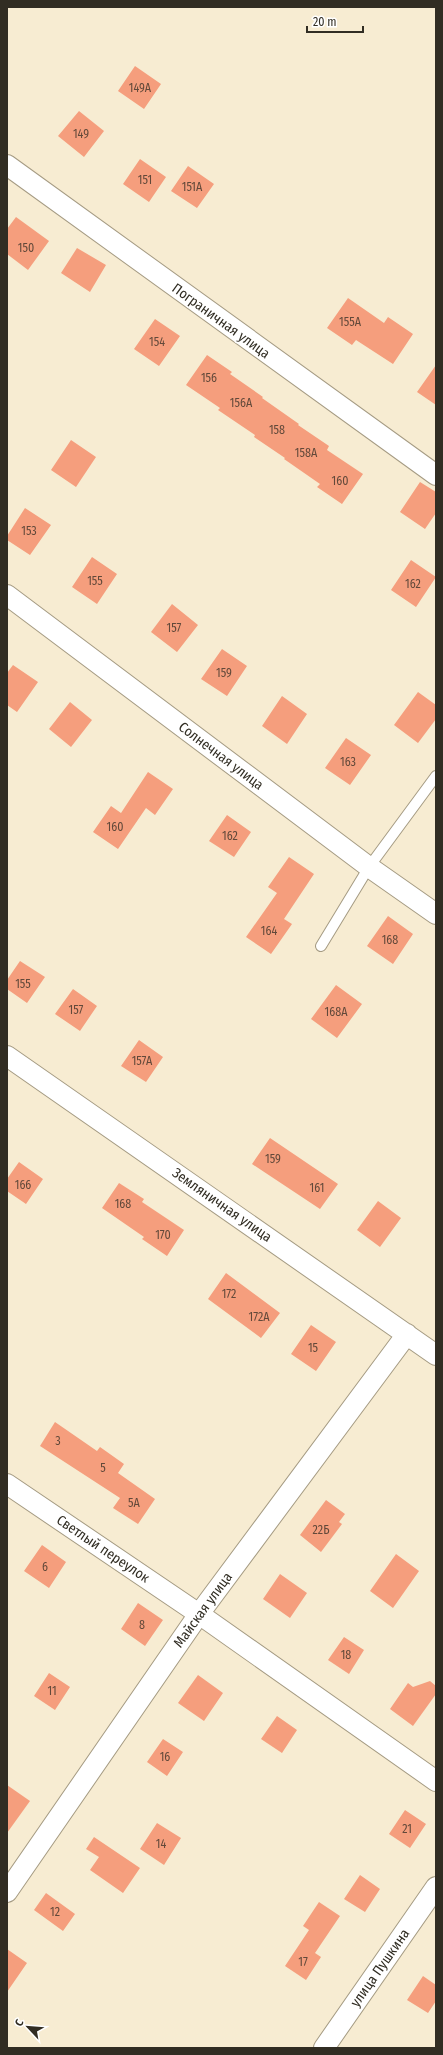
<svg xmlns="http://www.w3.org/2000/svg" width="443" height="2055" font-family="'Fira Sans Condensed',sans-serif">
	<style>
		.building { fill: #f59e7d }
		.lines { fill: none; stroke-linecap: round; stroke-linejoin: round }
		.lane-casing { stroke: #a59b83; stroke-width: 12 }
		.street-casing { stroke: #a59b83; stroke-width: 22 }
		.lane { stroke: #fff; stroke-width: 10 }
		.street { stroke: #fff; stroke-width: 20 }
		.labels { text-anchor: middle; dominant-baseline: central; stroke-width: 3; stroke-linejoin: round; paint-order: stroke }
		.number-label { font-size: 12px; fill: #62493a }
		.street-label { font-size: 14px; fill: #312d23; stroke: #fff }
	</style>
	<rect width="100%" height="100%" fill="#f7ecd2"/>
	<!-- building -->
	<path class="building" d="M 135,66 L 161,84 L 144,109 L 118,91 Z
		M 79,111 L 104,131 L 84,157 L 58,136 Z
		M 140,159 L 166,177 L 149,202 L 123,184 Z
		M 188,166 L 214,184 L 197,208 L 171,191 Z
		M 16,217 L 49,241 L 28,270 L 7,254 L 7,229 Z
		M 77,248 L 106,265 L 90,292 L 61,273 Z
		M 348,298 L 384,323 L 388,317 L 413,334 L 393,364 L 356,340 L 352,345 L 327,328 Z
		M 155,319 L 180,336 L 159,366 L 134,349 Z
		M 207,355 L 232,372 L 230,374 L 263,397 L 262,398 L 299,424 L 298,425 L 329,446 L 327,450 L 363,474 L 342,504 L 317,487 L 320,484 L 284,459 L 285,458 L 254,437 L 255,435 L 218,410 L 220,408 L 186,385 Z
		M 436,365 L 436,405 L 417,392 Z
		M 71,440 L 96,457 L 76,487 L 51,470 Z
		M 420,482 L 436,492 L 436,513 L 425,529 L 400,512 Z
		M 25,508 L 51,525 L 30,555 L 7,540 L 7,536 Z
		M 92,557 L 117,574 L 97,604 L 72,587 Z
		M 411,560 L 436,577 L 416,607 L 391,590 Z
		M 172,604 L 198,625 L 177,652 L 151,632 Z
		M 222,649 L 247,666 L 227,696 L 201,679 Z
		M 13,665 L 38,682 L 17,712 L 7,705 L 7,673 Z
		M 418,692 L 436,705 L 436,719 L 418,743 L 394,725 Z
		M 282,696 L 307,714 L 287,744 L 262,726 Z
		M 70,702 L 92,720 L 71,747 L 49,729 Z
		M 346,738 L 371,755 L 350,785 L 325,768 Z
		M 148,772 L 173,789 L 155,815 L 146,808 L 118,849 L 93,832 L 111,806 L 121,813 Z
		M 227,815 L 251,832 L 234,857 L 209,841 Z
		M 289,857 L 314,874 L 284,919 L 292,924 L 271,954 L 246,937 L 277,893 L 268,887 Z
		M 388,916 L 413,934 L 393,964 L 367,946 Z
		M 20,961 L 45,977 L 27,1003 L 7,989 L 7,980 Z
		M 336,985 L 362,1004 L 337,1038 L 311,1019 Z
		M 73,989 L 97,1006 L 80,1031 L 55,1014 Z
		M 139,1040 L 163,1057 L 146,1082 L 121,1066 Z
		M 270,1138 L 338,1184 L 320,1209 L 252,1164 Z
		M 19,1162 L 43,1179 L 26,1204 L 7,1191 L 7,1179 Z
		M 119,1183 L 144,1199 L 142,1202 L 184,1230 L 167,1256 L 142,1239 L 144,1237 L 102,1208 Z
		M 378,1201 L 401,1218 L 380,1247 L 357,1230 Z
		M 226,1273 L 280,1313 L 261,1338 L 208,1299 Z
		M 311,1325 L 336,1342 L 316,1371 L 291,1354 Z
		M 55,1422 L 97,1451 L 100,1447 L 124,1464 L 118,1473 L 155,1499 L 138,1524 L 113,1508 L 120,1498 L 40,1446 Z
		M 326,1500 L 345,1514 L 339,1522 L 342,1524 L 321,1552 L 300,1535 Z
		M 42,1545 L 66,1562 L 49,1588 L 24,1571 Z
		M 396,1554 L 419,1571 L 393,1608 L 370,1591 Z
		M 280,1574 L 307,1593 L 290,1618 L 263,1599 Z
		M 138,1603 L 163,1620 L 145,1646 L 121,1629 Z
		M 344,1637 L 364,1650 L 349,1674 L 328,1660 Z
		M 49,1673 L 70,1687 L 55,1710 L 34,1696 Z
		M 198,1675 L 223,1693 L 204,1721 L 178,1703 Z
		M 430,1681 L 436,1686 L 436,1694 L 413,1726 L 390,1709 L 408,1683 L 413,1687 Z
		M 277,1716 L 297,1730 L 282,1753 L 261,1739 Z
		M 163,1739 L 183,1752 L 167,1776 L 147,1762 Z
		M 7,1785 L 30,1801 L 7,1833 Z
		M 405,1810 L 426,1824 L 410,1848 L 389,1834 Z
		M 157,1823 L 181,1838 L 164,1865 L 140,1849 Z
		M 94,1837 L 140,1868 L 123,1893 L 90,1870 L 99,1857 L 86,1849 Z
		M 360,1875 L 380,1889 L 365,1912 L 344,1899 Z
		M 46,1893 L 75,1914 L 63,1931 L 34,1910 Z
		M 319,1902 L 340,1916 L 315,1953 L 321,1957 L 306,1980 L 285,1966 L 309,1930 L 303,1926 Z
		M 7,1949 L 27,1963 L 7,1992 Z
		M 423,1976 L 436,1985 L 436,2001 L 428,2013 L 407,2000 Z"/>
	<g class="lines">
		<!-- lane casing -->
		<g class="lane-casing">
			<path id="lane" d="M 321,946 L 369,867 L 436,776"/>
		</g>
		<!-- street casing -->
		<g class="street-casing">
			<path id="street" d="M 7,165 L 436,475
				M 7,595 L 369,867 L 436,914
				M 7,1056 L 436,1355
				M 7,1484 L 199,1614 L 436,1781
				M 7,1892 L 199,1614 L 407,1334
				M 324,2048 L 436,1887"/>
		</g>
		<!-- lane -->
		<use href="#lane" class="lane"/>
		<!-- street -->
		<use href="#street" class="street"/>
	</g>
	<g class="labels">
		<!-- number labels -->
		<g class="number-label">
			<text x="140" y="88">149А</text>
			<text x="81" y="134">149</text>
			<text x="145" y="180">151</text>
			<text x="192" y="187">151А</text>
			<text x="26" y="248">150</text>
			<text x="350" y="322">155А</text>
			<text x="157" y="342">154</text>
			<text x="209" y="378">156</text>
			<text x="241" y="403">156А</text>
			<text x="277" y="430">158</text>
			<text x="306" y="453">158А</text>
			<text x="340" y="481">160</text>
			<text x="29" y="531">153</text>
			<text x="95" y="581">155</text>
			<text x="413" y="584">162</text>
			<text x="174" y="628">157</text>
			<text x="224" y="673">159</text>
			<text x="348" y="762">163</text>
			<text x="115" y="827">160</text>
			<text x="230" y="836">162</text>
			<text x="269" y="931">164</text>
			<text x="390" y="940">168</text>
			<text x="23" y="984">155</text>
			<text x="76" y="1010">157</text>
			<text x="336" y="1012">168А</text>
			<text x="142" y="1061">157А</text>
			<text x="273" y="1159">159</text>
			<text x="23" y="1185">166</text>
			<text x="317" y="1188">161</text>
			<text x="123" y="1204">168</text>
			<text x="163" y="1235">170</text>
			<text x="229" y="1294">172</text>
			<text x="259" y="1317">172А</text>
			<text x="313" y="1348">15</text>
			<text x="58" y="1441">3</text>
			<text x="103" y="1468">5</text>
			<text x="134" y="1503">5А</text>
			<text x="321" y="1530">22Б</text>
			<text x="45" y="1567">6</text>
			<text x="142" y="1625">8</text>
			<text x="346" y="1655">18</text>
			<text x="52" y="1691">11</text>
			<text x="165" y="1757">16</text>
			<text x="407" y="1829">21</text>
			<text x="161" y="1844">14</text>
			<text x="55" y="1912">12</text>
			<text x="303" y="1962">17</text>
		</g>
		<!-- street labels -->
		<g class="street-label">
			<text transform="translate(221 321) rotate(36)">Пограничная улица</text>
			<text transform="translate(221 756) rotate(37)">Солнечная улица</text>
			<text transform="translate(222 1205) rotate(35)">Земляничная улица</text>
			<text transform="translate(103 1549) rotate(34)">Светлый переулок</text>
			<text transform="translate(203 1610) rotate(-54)">Майская улица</text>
			<text transform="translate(380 1968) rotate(-55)">улица Пушкина</text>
		</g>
	</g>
	<!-- border -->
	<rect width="443" height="2055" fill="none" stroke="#312d23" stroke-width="16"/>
	<!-- north arrow -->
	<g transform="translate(28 2027) rotate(296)" stroke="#ffffff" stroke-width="3" paint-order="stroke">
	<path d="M0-3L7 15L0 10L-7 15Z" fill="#312d23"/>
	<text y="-6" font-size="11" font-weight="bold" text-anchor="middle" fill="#312d23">С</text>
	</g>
	<!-- scale -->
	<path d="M307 26v6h56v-6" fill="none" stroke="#312d23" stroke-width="2"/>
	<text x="313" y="26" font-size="12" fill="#312d23" stroke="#ffffff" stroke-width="3" paint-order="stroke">20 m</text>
</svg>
